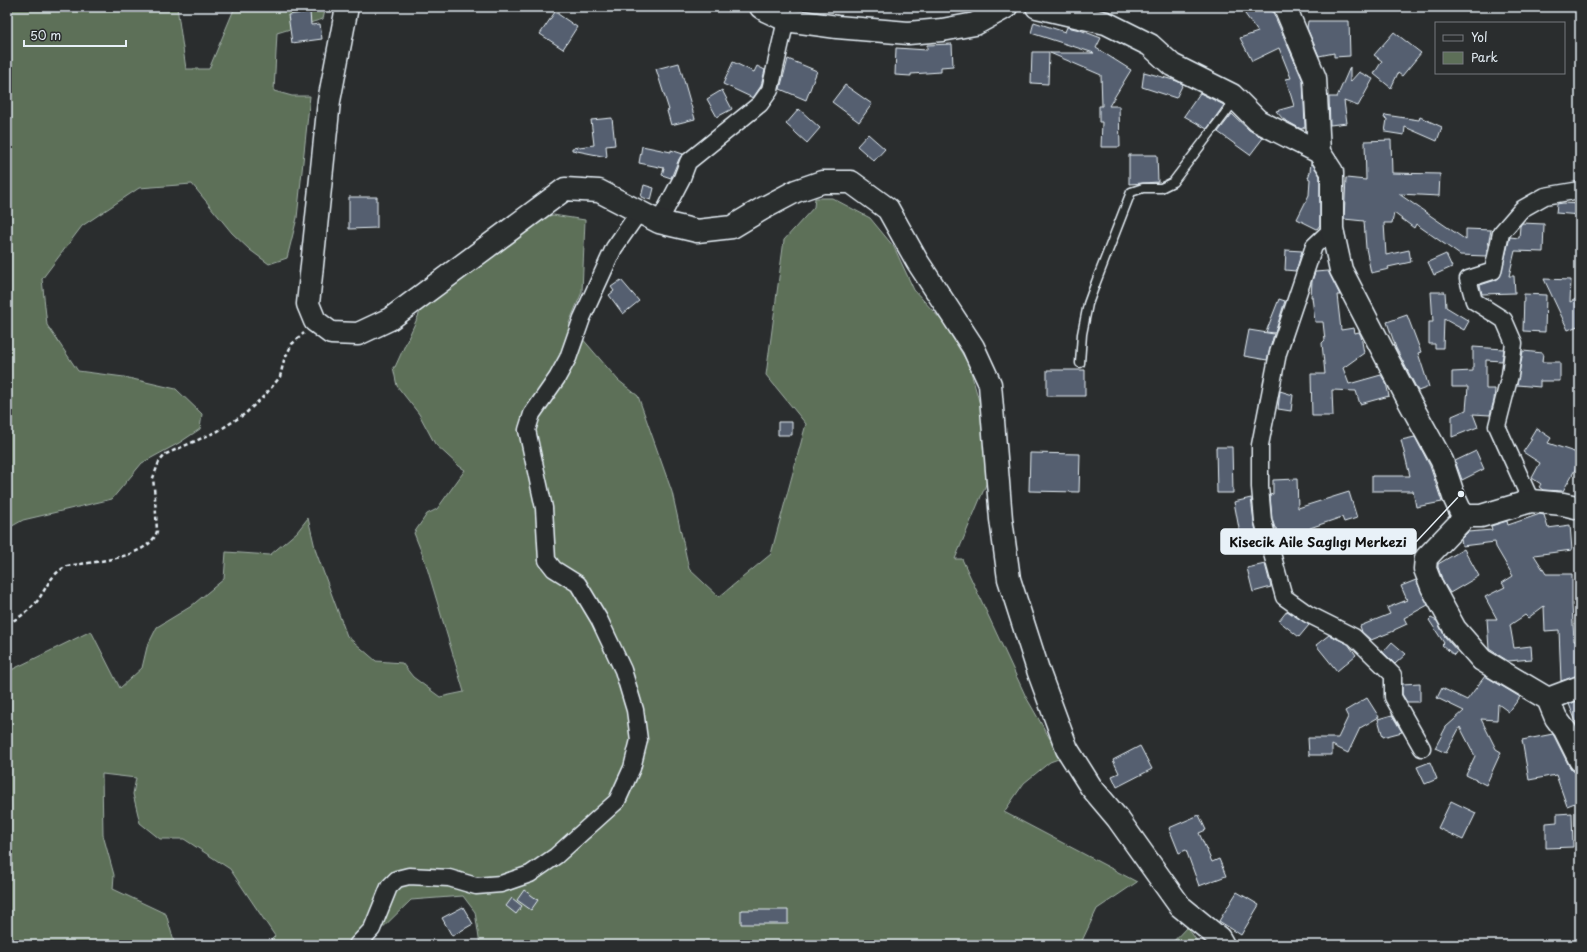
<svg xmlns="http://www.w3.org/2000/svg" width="1587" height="952" font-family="'Playpen Sans',sans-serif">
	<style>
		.green { fill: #5d6f58; stroke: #a2b0a8 }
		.building { fill: #545f6f; stroke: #e8f1f8 }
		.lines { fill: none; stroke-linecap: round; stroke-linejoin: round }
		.lane-casing { stroke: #e8f1f8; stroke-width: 11 }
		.street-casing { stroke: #e8f1f8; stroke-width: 19 }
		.secondary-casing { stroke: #e8f1f8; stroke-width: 25 }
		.path { stroke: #e8f1f8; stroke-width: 2.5; stroke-dasharray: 4 3; stroke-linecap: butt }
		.lane { stroke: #2a2d2e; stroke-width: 8 }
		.street { stroke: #2a2d2e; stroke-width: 16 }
		.secondary { stroke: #2a2d2e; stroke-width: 22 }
		.leader { fill: none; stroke: #e8f1f8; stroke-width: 1.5 }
		.callout-dot { fill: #e8f1f8; stroke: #2a2d2e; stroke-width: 1.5 }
		.callout { fill: #e8f1f8; stroke: #e8f1f8; stroke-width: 1.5 }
		.callout-label { font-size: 13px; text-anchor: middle; font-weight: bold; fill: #111 }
	</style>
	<rect width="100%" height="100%" fill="#2a2d2e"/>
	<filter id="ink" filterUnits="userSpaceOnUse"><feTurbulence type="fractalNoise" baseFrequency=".025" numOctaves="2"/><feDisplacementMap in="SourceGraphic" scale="8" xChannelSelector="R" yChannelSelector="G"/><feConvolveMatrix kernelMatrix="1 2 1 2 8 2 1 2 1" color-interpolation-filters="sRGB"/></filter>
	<g filter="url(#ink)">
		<!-- green -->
		<path class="green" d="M 7,7 L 177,7 L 186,69 L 209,69 L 235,7 L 326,7 L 323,19 L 277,33 L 274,91 L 292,96 L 310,96 L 297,218 L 287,258 L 269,264 L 250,250 L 232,233 L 192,184 L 139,188 L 82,226 L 42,279 L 47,325 L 78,371 L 124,377 L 176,389 L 202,414 L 200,429 L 179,443 L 142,463 L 112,499 L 23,520 L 7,529 Z
			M 815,198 L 832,198 L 870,218 L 894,247 L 914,290 L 943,322 L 969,365 L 984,419 L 987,482 L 955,559 L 962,559 L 1026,697 L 1061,758 L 1050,762 L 1024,783 L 1004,812 L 1137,882 L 1097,909 L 1081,943 L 1082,945 L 480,945 L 475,912 L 463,896 L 411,900 L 365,945 L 266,945 L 275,936 L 230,869 L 184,839 L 160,839 L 140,823 L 133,794 L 136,778 L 102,774 L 103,835 L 114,875 L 113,889 L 166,914 L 175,945 L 7,945 L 7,672 L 91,631 L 120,688 L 142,668 L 147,647 L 157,627 L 190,607 L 224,579 L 226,552 L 270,555 L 297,532 L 308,518 L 316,552 L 347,636 L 376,661 L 402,663 L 413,677 L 440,697 L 464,692 L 425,561 L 414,533 L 427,514 L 437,509 L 465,470 L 459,466 L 435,444 L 419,414 L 397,386 L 393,367 L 395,367 L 426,299 L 531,220 L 553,215 L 585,220 L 582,292 L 569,323 L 618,380 L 638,396 L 672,492 L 689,569 L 719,597 L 771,554 L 806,424 L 766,375 L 784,240 L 814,207 Z
			M 1187,927 L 1200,945 L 1170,945 Z"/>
		<!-- building -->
		<path class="building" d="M 1240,7 L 1273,7 L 1273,12 L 1303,81 L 1305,127 L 1301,129 L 1283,119 L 1276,111 L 1294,106 L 1286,79 L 1291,78 L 1279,48 L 1252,61 L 1240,38 L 1258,32 Z
			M 310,12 L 311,25 L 320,24 L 322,39 L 292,43 L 288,15 Z
			M 555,12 L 577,27 L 563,49 L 540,34 Z
			M 1308,21 L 1349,21 L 1350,56 L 1334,57 L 1334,53 L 1319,56 L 1307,28 Z
			M 1034,22 L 1065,32 L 1067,27 L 1080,30 L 1101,38 L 1096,48 L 1131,70 L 1109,106 L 1119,106 L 1120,147 L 1101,147 L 1102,122 L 1099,122 L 1099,106 L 1102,106 L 1101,75 L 1050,53 L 1094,53 L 1031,33 Z
			M 1394,32 L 1421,53 L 1402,76 L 1398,73 L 1391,88 L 1374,74 L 1382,61 L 1374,55 Z
			M 952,44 L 953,66 L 941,67 L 941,72 L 911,74 L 911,76 L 895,75 L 896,48 L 927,50 L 927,45 Z
			M 1032,52 L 1049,52 L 1048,84 L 1031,83 Z
			M 788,59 L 817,71 L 806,100 L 780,89 Z
			M 733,62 L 754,72 L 757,66 L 765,70 L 761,86 L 753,98 L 723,84 Z
			M 679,63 L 695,119 L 671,125 L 667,111 L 669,110 L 656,69 Z
			M 1350,67 L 1350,82 L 1359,72 L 1373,79 L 1358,106 L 1344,101 L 1347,123 L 1330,125 L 1329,97 L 1337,97 Z
			M 1144,72 L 1177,81 L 1183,84 L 1176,98 L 1142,87 Z
			M 845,85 L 872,104 L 859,122 L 832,102 Z
			M 722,90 L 732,109 L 717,117 L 707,99 Z
			M 1200,93 L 1224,105 L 1207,129 L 1184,116 Z
			M 799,109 L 820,128 L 807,143 L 786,124 Z
			M 1232,114 L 1249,130 L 1263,138 L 1250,155 L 1218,132 Z
			M 1385,115 L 1419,120 L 1420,117 L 1442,127 L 1437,141 L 1405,127 L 1404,135 L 1385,132 L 1387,119 L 1384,118 Z
			M 612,118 L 615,145 L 606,146 L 607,157 L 572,150 L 572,148 L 594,145 L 591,120 Z
			M 868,134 L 885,149 L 874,161 L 857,146 Z
			M 1391,140 L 1392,173 L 1440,174 L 1439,196 L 1399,194 L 1466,240 L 1466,229 L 1491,230 L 1486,256 L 1460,255 L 1416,224 L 1414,228 L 1394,213 L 1392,223 L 1384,223 L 1386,255 L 1409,250 L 1411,262 L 1388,267 L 1389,269 L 1371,273 L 1366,248 L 1364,221 L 1344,219 L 1346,178 L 1366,180 L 1365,141 Z
			M 642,146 L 671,152 L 671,150 L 683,154 L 679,159 L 671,178 L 662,175 L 664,168 L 639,163 Z
			M 1129,155 L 1157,155 L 1158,182 L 1129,184 Z
			M 1311,162 L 1320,176 L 1320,225 L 1317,229 L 1297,219 L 1309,195 L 1310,179 L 1308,178 L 1310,172 Z
			M 644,185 L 654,188 L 651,200 L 641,197 Z
			M 349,197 L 377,197 L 377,228 L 349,229 Z
			M 1563,203 L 1580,204 L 1580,215 L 1556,213 L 1557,204 Z
			M 1522,223 L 1544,224 L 1543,252 L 1515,251 L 1509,276 L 1514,276 L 1515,293 L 1482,294 L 1480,285 L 1496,280 L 1500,277 L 1510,237 L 1519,238 L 1520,226 Z
			M 1286,250 L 1302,251 L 1296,271 L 1285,270 Z
			M 1446,254 L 1452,267 L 1434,275 L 1428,262 Z
			M 1328,271 L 1340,295 L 1337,295 L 1341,330 L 1354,328 L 1355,333 L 1359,332 L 1361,336 L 1364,353 L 1343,368 L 1349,384 L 1381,375 L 1386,383 L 1389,396 L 1360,404 L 1356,391 L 1332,390 L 1333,416 L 1312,416 L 1311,374 L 1325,374 L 1322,343 L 1325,340 L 1323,322 L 1315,322 L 1312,297 L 1311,297 L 1312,281 L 1315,272 Z
			M 1544,279 L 1571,280 L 1570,302 L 1580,297 L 1580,325 L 1568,330 Z
			M 621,280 L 639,301 L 623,314 L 609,295 L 614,291 L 611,287 Z
			M 1431,292 L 1445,292 L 1446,307 L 1469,321 L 1464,330 L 1444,319 L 1443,348 L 1435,348 L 1435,344 L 1429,344 L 1429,322 L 1433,322 Z
			M 1524,294 L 1546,295 L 1545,332 L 1523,331 Z
			M 1279,299 L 1285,301 L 1275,333 L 1266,332 Z
			M 1407,315 L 1421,352 L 1418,353 L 1429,387 L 1418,391 L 1396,348 L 1387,322 Z
			M 1249,330 L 1274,334 L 1267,360 L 1244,356 Z
			M 1473,347 L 1504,349 L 1502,361 L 1486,360 L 1486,389 L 1495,389 L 1494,400 L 1490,415 L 1473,414 L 1478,427 L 1452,437 L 1452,416 L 1466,410 L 1468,387 L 1452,387 L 1452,372 L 1473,371 Z
			M 1523,351 L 1543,353 L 1542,362 L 1560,362 L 1560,381 L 1540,381 L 1540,387 L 1517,385 Z
			M 1047,370 L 1085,370 L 1085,396 L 1047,396 Z
			M 1280,391 L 1293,395 L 1291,411 L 1278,409 Z
			M 778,422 L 792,422 L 792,435 L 778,435 Z
			M 1536,428 L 1551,438 L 1548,443 L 1580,454 L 1580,469 L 1576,468 L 1563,491 L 1543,490 L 1539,487 L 1541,484 L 1532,478 L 1540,463 L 1523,452 L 1532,439 L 1530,438 Z
			M 1415,437 L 1430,466 L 1442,502 L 1416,507 L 1413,491 L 1372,491 L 1372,476 L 1410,476 L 1401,440 Z
			M 1216,447 L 1232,447 L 1233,493 L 1217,493 Z
			M 1476,451 L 1484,469 L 1462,480 L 1455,461 Z
			M 1030,453 L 1080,454 L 1079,492 L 1029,491 Z
			M 1297,479 L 1298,508 L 1349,492 L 1357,518 L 1344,522 L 1342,517 L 1310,528 L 1312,533 L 1279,540 L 1276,528 L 1275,528 L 1272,519 L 1270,495 L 1273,494 L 1273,480 Z
			M 1251,498 L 1254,522 L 1256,531 L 1240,534 L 1234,502 Z
			M 1540,514 L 1544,515 L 1548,528 L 1570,525 L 1572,550 L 1534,555 L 1546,574 L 1572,574 L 1572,606 L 1574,641 L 1580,641 L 1580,675 L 1561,681 L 1559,630 L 1545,631 L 1544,606 L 1528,618 L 1525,615 L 1510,625 L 1514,648 L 1531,646 L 1532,659 L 1508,661 L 1489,649 L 1487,619 L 1497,619 L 1485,597 L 1505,587 L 1502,583 L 1513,576 L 1496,547 L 1495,542 L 1462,546 L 1461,539 L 1468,532 L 1492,530 L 1491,526 L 1507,521 L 1508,525 Z
			M 1464,549 L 1479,576 L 1450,593 L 1443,582 L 1438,567 L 1438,564 Z
			M 1265,564 L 1271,587 L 1253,592 L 1247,568 Z
			M 1416,580 L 1428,605 L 1404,618 L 1407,624 L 1394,630 L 1394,631 L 1371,640 L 1362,632 L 1360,626 L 1390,614 L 1387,608 L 1407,600 L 1401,586 Z
			M 1287,611 L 1309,625 L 1299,637 L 1279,621 Z
			M 1431,618 L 1437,621 L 1445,637 L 1457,651 L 1454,655 L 1442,645 L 1444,643 L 1429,620 Z
			M 1329,635 L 1348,644 L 1356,655 L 1337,671 L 1316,645 Z
			M 1392,642 L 1406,654 L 1395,664 L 1383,652 Z
			M 1485,676 L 1520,697 L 1509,712 L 1498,704 L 1497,720 L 1481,719 L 1496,749 L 1501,752 L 1486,785 L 1466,775 L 1475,756 L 1460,727 L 1446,753 L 1435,748 L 1446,727 L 1464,711 L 1437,698 L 1442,688 L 1467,700 Z
			M 1420,683 L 1420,702 L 1407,702 L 1402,694 L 1402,684 Z
			M 1367,698 L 1379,717 L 1360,728 L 1348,753 L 1332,745 L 1332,755 L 1309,755 L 1308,738 L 1338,738 L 1348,717 L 1345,711 Z
			M 1580,700 L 1580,732 L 1569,704 Z
			M 1392,715 L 1402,732 L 1383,737 L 1378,719 Z
			M 1553,734 L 1569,766 L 1573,771 L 1580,772 L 1580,801 L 1567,806 L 1556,775 L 1529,780 L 1522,740 Z
			M 1140,746 L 1152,769 L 1117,787 L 1112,776 L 1119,773 L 1113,760 Z
			M 1430,762 L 1437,779 L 1425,784 L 1417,767 Z
			M 1451,801 L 1476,813 L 1463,840 L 1438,828 Z
			M 1572,813 L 1573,847 L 1546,848 L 1546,823 L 1557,822 L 1557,814 Z
			M 1199,815 L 1206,830 L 1199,833 L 1212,862 L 1219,859 L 1226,876 L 1199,886 L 1186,850 L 1179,853 L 1169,828 Z
			M 524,890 L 538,900 L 531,910 L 517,900 Z
			M 1237,892 L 1259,905 L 1241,935 L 1219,921 Z
			M 512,898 L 522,906 L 516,914 L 506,906 Z
			M 463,907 L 473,924 L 452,936 L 442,918 Z
			M 741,910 L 788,910 L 788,924 L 741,924 Z"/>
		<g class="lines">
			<!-- lane casing -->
			<g class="lane-casing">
				<path id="lane" d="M 1080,363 L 1082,334 L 1088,304 L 1096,282 L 1131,192 L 1143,188 L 1161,188 L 1173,182 L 1236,99"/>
			</g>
			<!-- street casing -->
			<g class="street-casing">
				<path id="street" d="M 659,222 L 682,178 L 688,162 L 760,104 L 770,90 L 786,20
					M 1332,229 L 1314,246 L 1278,353 L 1260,445 L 1260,487 L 1263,521 L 1284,597 L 1308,614 L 1354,637 L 1393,675 L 1393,697 L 1422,748
					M 1531,501 L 1497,426 L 1510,375 L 1514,343 L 1504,320 L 1474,301 L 1468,279 L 1493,271 L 1501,233 L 1522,209 L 1545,196 L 1580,190
					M 357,945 L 372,929 L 389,887 L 397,879 L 409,876 L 449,878 L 476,886 L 501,884 L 530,874 L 556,856 L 617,801 L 632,768 L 639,740 L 635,710 L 623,670 L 599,619 L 578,584 L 554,569 L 547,560 L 544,508 L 527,430 L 532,414 L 557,378 L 568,358 L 582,318 L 614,248 L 639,212"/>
			</g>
			<!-- secondary casing -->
			<g class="secondary-casing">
				<path id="secondary" d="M 347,7 L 329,101 L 308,304 L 315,321 L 331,333 L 358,334 L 390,319 L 565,189 L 599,191 L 659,222 L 697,231 L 732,227 L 762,209 L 796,191 L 822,182 L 851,182 L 888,209 L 917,261 L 973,347 L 990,384 L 1001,519 L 1009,579 L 1039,673 L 1067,749 L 1091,787 L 1118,819 L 1180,906 L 1219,938 L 1223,945
					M 761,7 L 767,11 L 786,20 L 837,27 L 908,33 L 942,30 L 975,24 L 1006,7
					M 1037,7 L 1106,23 L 1150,45 L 1172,65 L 1232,95 L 1258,121 L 1319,152 L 1332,172 L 1332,229 L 1341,270 L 1409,401 L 1442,461 L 1454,497 L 1460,510 L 1466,516 L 1481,516 L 1531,501 L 1563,504 L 1580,508
					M 1285,7 L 1315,78 L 1319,152
					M 1466,516 L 1426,558 L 1425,569 L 1432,587 L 1455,629 L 1482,660 L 1548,699 L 1556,718 L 1565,730 L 1580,760
					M 1548,699 L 1580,687"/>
			</g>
			<!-- path -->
			<path class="path" d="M 7,623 C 12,622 16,619 21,616 C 26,612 31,608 35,604 C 47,589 49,575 67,566 C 90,562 150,559 157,531 L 155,498 L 153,478 L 159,462 L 166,454 L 218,431 L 245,414 L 266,394 L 280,377 L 284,360 L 292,344 L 304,333"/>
			<!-- lane -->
			<use href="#lane" class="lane"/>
			<!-- street -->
			<use href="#street" class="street"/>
			<!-- secondary -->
			<use href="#secondary" class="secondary"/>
		</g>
	</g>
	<!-- callouts -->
	<path class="leader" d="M1461 494L1416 542"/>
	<circle class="callout-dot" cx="1461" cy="494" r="4"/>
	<rect class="callout" x="1221" y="529" width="195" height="25" rx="4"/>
	<g class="callout-label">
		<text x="1318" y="547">Kisecik Aile Saglıgı Merkezi</text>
	</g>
	<!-- margin -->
	<rect width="1587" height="952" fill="none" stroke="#2a2d2e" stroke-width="24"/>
	<rect x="12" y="12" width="1563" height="928" fill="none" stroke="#e8f1f8" stroke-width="1.5" filter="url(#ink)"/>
	<!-- legend -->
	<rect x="1435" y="22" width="130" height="52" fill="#2a2d2e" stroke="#767b7f"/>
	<rect x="1443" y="35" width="20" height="6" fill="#2a2d2e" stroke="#767b7f"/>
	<text x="1471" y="42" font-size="12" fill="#e8f1f8">Yol</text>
	<rect x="1443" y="52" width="20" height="12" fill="#5d6f58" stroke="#767b7f"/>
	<text x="1471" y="62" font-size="12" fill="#e8f1f8">Park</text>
	<!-- scale -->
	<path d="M24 40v6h102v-6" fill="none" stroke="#e8f1f8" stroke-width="2"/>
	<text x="30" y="40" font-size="12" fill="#e8f1f8" stroke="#2a2d2e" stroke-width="3" paint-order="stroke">50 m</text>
</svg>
